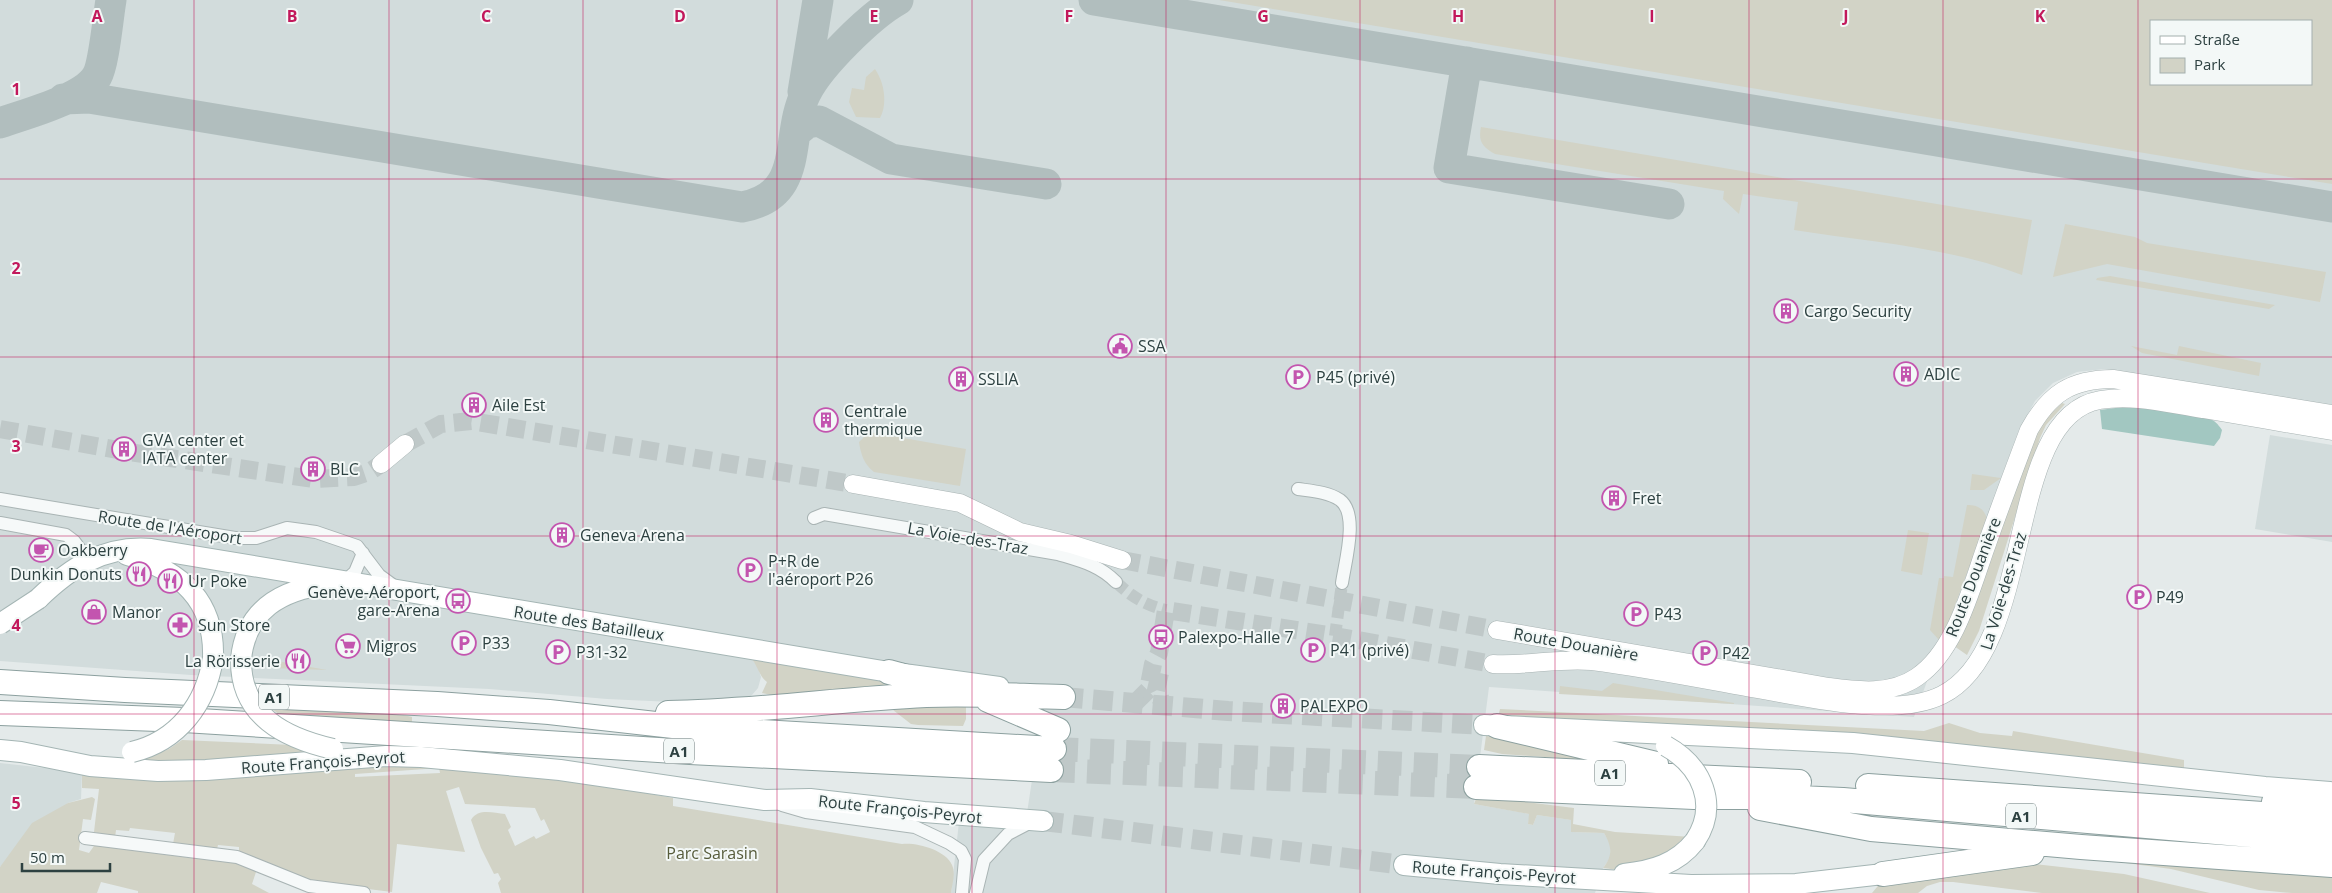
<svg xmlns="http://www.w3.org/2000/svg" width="2332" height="893" font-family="'Open Sans',sans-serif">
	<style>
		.built { fill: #d2dcdc; fill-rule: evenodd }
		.green { fill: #d2d3c6; fill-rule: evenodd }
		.water { fill: #a2c7c1 }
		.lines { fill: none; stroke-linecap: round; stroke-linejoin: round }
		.taxiway { stroke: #b1bebe; stroke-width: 31 }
		.street-tunnel { stroke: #bfc8c8; stroke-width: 12; stroke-dasharray: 12 6; stroke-linecap: butt }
		.secondary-tunnel { stroke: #bfc8c8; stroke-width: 18; stroke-dasharray: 18 9; stroke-linecap: butt }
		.primary-tunnel { stroke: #bfc8c8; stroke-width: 20; stroke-dasharray: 20 10; stroke-linecap: butt }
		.highway-tunnel { stroke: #bfc8c8; stroke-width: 24; stroke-dasharray: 24 12; stroke-linecap: butt }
		.street-casing { stroke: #a9b4b4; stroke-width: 14 }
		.secondary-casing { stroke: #a9b4b4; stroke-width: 19 }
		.primary-casing { stroke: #a4b5b4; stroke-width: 22 }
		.highway-casing { stroke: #8ca09f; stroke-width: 26 }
		.street { stroke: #f6f9f9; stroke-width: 12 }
		.secondary { stroke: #fff; stroke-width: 18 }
		.primary { stroke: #fff; stroke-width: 20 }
		.highway { stroke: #fff; stroke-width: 24 }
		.primary-bridge-casing { stroke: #a4b5b4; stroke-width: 22; stroke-linecap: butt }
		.primary-bridge { stroke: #fff; stroke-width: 20 }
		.grid { fill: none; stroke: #c2185b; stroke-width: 1; stroke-opacity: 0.55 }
		.labels { text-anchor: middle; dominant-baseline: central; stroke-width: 4; stroke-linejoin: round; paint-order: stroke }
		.shield { fill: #f3f8f7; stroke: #687878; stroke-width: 1 }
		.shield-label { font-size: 15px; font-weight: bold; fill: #2d4141 }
		.poi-label { font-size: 16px; fill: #2d4141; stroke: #f3f8f7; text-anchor: start }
		.street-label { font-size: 16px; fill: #2d4141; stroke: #f3f8f7 }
		.park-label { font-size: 16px; fill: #575c3b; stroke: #f3f8f7 }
		.grid-label { font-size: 16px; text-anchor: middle; font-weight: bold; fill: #c2185b; stroke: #f3f8f7; stroke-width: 4; stroke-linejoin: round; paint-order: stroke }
	</style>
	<rect width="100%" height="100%" fill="#e4eaea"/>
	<!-- built -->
	<path class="built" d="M 0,0 L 2332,0 L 2332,407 L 2105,369 L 2077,372 L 2053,383 L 2035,401 L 2018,432 L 1914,717 L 1489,687 L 1474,804 L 1530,814 L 1528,824 L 1533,825 L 1537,815 L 1572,820 L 1571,832 L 1604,833 L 1611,845 L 1610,858 L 1603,868 L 1595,893 L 951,893 L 959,822 L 1025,826 L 1046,688 L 751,642 L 751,658 L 758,667 L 761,677 L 758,688 L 752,695 L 747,698 L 672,702 L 607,699 L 489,689 L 191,675 L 0,661 ZM 2151,21 L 2311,21 L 2311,84 L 2151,84 Z
		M 2270,435 L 2332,445 L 2332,542 L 2255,529 Z
		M 0,763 L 82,772 L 81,799 L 68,803 L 0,867 Z"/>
	<!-- green -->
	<path class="green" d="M 1219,0 L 2332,0 L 2332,184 ZM 2151,21 L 2311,21 L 2311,84 L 2151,84 Z
		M 875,69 C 884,82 888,103 880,118 L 856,117 L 849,102 L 852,88 L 864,90 L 866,77 Z
		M 1481,127 L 2032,220 L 2022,275 C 1950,247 1869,242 1794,230 L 1798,202 L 1743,194 L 1739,214 L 1723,199 L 1724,191 L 1495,154 C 1482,147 1478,141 1481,127 Z
		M 2065,224 L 2135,237 L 2147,243 L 2326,272 L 2320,302 L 2107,264 L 2053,277 Z
		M 2110,276 L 2275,305 L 2269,309 L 2096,280 L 2097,278 Z
		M 2131,346 L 2177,355 L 2179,346 L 2261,363 L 2259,376 L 2142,353 Z
		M 2062,403 L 2065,404 L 2046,425 L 2040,438 L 1979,631 L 1967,655 L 1954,646 L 2030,447 L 2046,418 Z
		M 869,432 L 966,449 L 960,486 L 874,472 C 864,464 861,455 859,442 Z
		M 1972,474 L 2001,478 L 1984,490 L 1970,490 Z
		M 1967,505 C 1977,505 1984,508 1987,519 L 1950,619 L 1939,640 L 1930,630 L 1939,578 L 1944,578 L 1944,576 L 1953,577 Z
		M 1908,530 L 1929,533 L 1922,575 L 1901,571 Z
		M 751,658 L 888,681 L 890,685 L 776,696 L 762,693 L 767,682 C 759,676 758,666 751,658 Z
		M 266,659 L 327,670 L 271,668 Z
		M 1613,683 L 1734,703 L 1734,704 L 1559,694 L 1560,686 L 1602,691 Z
		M 966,704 L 966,719 L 963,726 L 918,725 L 911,724 L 893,710 L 892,707 Z
		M 270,708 L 396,713 L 412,717 L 412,726 L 287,719 Z
		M 1500,709 L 1924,731 L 1949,723 L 1980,733 L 2012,736 L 2013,731 L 2184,760 L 2184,769 L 1498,717 Z
		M 1486,736 L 1511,738 L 1628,763 L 1502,754 L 1484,750 Z
		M 182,740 L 292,745 L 312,752 L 204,763 L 135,762 L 169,749 Z
		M 398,763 L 562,778 L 673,798 L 673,806 L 902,844 C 916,842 946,850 952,865 C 956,874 952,884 951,893 L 501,893 L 498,883 L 501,879 L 498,873 L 494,874 L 481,848 L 471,820 C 478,808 493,813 505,814 L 511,827 L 508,830 L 515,846 L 534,836 L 536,839 L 550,832 L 544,819 L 541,821 L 535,808 L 465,804 L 459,787 L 446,791 L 465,852 L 397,844 L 392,892 L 312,882 L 239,853 L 239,847 L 218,845 L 217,849 L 173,844 L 175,833 L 130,828 L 129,831 L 116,830 L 115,838 L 94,832 L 99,789 L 82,788 L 82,772 ZM 439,768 L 440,773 L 355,777 L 355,774 Z
		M 1477,796 L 1574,808 L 1573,824 L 1615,832 L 1692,837 L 1678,852 L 1619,870 L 1603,868 C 1613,855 1612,847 1604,833 L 1571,832 L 1571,820 L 1537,815 L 1533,825 L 1528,824 L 1529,814 L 1474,804 Z
		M 92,797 L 95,799 L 91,820 L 83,819 L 79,850 L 89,853 L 94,846 L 100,846 L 184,857 L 235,861 L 257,869 L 252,884 L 269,893 L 138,893 L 138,891 L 101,882 L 97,893 L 0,893 L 0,867 L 32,823 L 68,803 Z
		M 2088,858 L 2332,876 L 2332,893 L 2292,893 L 2259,890 L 2171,869 Z
		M 2026,863 L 2124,874 L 2210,893 L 2042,893 L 1953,882 L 1940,882 L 1927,886 L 1918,893 L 1872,893 L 1882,881 Z"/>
	<!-- water -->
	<path class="water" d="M 2123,407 C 2142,407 2190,411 2208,418 C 2214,420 2218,424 2222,430 L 2220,438 L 2214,446 L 2102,429 L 2100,410 Z"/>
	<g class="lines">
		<!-- taxiway -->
		<path class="taxiway" d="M 1094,0 L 2332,207
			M 1467,62 L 1449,168 L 1669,204
			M 803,92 L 818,0
			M 63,99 L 89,98 L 742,207 C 807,195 784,136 806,93 C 820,65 871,15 898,0
			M 0,123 C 25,114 84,99 97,76 C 104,64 108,17 111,0
			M 796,132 L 807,123 L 819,121 L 891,159 L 1046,184"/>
		<!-- street-tunnel -->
		<path class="street-tunnel" d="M 1116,582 C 1132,597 1145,605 1166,610
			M 1335,636 L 1342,583"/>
		<!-- secondary-tunnel -->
		<path class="secondary-tunnel" d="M 0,429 L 129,452 L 313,479 L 354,477 L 369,472 L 381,464
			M 405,444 L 441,424 L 471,421 L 853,484
			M 1122,560 L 1497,630
			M 1160,673 L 1156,690 L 1164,706
			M 1135,703 L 1148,690 L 1153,664 L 1159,653 L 1166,610 L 1335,636 L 1493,664"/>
		<!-- primary-tunnel -->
		<path class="primary-tunnel" d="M 1063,697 L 1228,711 L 1484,725
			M 1043,821 L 1404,865"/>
		<!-- highway-tunnel -->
		<path class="highway-tunnel" d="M 1054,749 L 1479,767
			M 1051,770 L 1476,787"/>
		<!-- street casing -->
		<g class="street-casing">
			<path id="street" d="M 1298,489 C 1312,491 1328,492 1340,500 C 1359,514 1345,562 1342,583
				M 0,499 L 235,538 L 256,538 L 287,528 L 316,532 L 357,546 L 379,575 L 394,586
				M 814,518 L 824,514 L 1058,554 C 1081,561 1099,565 1116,582
				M 0,523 L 66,535 L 74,541 L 88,560
				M 344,582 L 355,572 L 363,553
				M 782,805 L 806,812 L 915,827 L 949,843 L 961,851 L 965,859 L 962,893
				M 85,838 L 237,857 L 309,886 L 364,893
				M 976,893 L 984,860 L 1008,834 L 1031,822"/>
		</g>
		<!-- secondary casing -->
		<g class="secondary-casing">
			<path id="secondary" d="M 381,464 L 405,444
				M 853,484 L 960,503 L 1020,532 L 1071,544 L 1122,560
				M 1497,630 L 1829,687 C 1858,691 1891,695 1917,677 C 1957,650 1972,584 1988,541 C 2001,504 2015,467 2029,430 C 2049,394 2071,379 2113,379 L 2332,414
				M 1493,664 C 1526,666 1559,658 1592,661 C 1647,668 1702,679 1757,689 C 1807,697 1894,719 1942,695 C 2038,647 2002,417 2100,400 C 2134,394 2169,404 2203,409 C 2246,416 2289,424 2332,431"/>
		</g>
		<!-- primary casing -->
		<g class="primary-casing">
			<path id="primary" d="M 127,555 C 180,570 215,600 213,658
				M 38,599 C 70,568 104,545 151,549 L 889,672 L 999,687
				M 241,659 C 246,609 282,590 327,584
				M 1484,725 L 1853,743 L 2265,787 L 2330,792
				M 0,750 L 21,752 L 90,766 L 158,771 L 206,770 L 386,756 L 421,757 L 560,770 L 765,800 L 810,799 L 924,812 L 1043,821
				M 1404,865 L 1500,874 L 1691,885 L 1796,884 L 1883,874
				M 1624,874 C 1652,871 1677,864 1695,841"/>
		</g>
		<!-- highway casing -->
		<g class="highway-casing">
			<path id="highway" d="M 889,672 L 944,687
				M 0,682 L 125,690 L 437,704 L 549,712 L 691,728 L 1054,749
				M 988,700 L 1058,730
				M 0,713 L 184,720 L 690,752 L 1051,770
				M 668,713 C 754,712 840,699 926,695 C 972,693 1017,696 1063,697
				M 1497,726 L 1656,764
				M 1479,767 L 1799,782
				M 1868,786 L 2332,819
				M 1476,787 L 1694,797 L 1776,797 L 1843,800 L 2332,842
				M 2274,802 L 2332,801
				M 1760,808 L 1871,829 L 2081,847 L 2332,865
				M 1883,874 L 2032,853"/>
		</g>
		<!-- street -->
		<use href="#street" class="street"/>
		<!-- secondary -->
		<use href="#secondary" class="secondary"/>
		<!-- primary -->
		<use href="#primary" class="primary"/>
		<!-- highway -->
		<use href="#highway" class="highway"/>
		<!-- primary-bridge casing -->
		<g class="primary-bridge-casing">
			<path id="primary-bridge" d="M 0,624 L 38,599
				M 241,659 C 240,716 285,738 333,749
				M 1666,746 C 1702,766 1719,805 1695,841
				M 132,752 C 178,741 206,704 213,658"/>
		</g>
		<!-- primary-bridge -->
		<use href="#primary-bridge" class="primary-bridge"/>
	</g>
	<!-- grid -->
	<path class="grid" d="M 194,0 L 194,893M 389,0 L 389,893M 583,0 L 583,893M 777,0 L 777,893M 972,0 L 972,893M 1166,0 L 1166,893M 1360,0 L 1360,893M 1555,0 L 1555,893M 1749,0 L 1749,893M 1943,0 L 1943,893M 2138,0 L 2138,893M 0,179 L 2332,179M 0,357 L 2332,357M 0,536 L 2332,536M 0,714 L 2332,714"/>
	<!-- icons -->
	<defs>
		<g id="building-ring" transform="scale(1.25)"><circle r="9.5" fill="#f3f8f7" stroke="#c355af" stroke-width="1.5"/><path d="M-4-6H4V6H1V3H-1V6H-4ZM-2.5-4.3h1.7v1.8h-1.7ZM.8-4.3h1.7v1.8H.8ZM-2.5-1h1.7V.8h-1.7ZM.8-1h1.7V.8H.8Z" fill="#c355af"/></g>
		<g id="civic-ring" transform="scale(1.25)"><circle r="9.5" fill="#f3f8f7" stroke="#c355af" stroke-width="1.5"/><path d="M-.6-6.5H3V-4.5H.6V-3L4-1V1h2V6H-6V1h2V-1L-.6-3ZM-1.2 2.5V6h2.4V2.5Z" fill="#c355af"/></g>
		<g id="parking-ring" transform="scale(1.25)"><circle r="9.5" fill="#f3f8f7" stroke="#c355af" stroke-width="1.5"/><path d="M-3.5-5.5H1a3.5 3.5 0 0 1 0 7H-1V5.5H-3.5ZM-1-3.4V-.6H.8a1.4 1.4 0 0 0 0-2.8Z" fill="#c355af"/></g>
		<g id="cafe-ring" transform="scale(1.25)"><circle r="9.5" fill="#f3f8f7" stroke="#c355af" stroke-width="1.5"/><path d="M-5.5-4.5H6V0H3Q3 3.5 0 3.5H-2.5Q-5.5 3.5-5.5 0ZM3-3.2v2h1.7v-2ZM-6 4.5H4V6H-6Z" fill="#c355af"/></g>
		<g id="restaurant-ring" transform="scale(1.25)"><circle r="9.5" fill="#f3f8f7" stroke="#c355af" stroke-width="1.5"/><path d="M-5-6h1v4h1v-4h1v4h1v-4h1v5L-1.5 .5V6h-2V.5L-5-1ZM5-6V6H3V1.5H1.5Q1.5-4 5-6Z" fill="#c355af"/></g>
		<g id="bus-ring" transform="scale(1.25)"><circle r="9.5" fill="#f3f8f7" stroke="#c355af" stroke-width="1.5"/><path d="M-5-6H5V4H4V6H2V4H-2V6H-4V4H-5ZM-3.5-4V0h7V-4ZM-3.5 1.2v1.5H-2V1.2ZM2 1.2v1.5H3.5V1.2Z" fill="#c355af"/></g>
		<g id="shop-ring" transform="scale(1.25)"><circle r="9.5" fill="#f3f8f7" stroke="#c355af" stroke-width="1.5"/><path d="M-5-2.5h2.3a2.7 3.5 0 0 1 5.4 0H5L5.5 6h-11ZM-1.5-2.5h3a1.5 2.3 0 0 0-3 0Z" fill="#c355af"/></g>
		<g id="pharmacy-ring" transform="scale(1.25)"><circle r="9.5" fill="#f3f8f7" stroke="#c355af" stroke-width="1.5"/><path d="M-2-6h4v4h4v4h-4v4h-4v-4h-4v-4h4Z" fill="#c355af"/></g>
		<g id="supermarket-ring" transform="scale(1.25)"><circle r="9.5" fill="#f3f8f7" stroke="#c355af" stroke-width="1.5"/><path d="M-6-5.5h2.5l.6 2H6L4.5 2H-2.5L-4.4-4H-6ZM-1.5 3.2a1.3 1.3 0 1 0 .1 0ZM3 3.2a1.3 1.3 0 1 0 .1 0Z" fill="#c355af"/></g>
	</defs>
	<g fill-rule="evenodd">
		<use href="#building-ring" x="1786" y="311"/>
		<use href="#civic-ring" x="1120" y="346"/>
		<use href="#building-ring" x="1906" y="374"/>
		<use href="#parking-ring" x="1298" y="377"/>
		<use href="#building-ring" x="961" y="379"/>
		<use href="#building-ring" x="474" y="405"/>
		<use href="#building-ring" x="826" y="420"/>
		<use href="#building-ring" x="124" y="449"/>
		<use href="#building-ring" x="313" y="469"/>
		<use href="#building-ring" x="1614" y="498"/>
		<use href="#building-ring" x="562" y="535"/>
		<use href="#cafe-ring" x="41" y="550"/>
		<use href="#parking-ring" x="750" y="570"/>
		<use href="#restaurant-ring" x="139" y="574"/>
		<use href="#restaurant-ring" x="170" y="581"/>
		<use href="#parking-ring" x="2139" y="597"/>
		<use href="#bus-ring" x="458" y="601"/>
		<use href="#shop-ring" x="94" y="612"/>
		<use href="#parking-ring" x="1636" y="614"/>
		<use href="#pharmacy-ring" x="180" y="625"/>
		<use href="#bus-ring" x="1161" y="637"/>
		<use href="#parking-ring" x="464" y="643"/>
		<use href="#supermarket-ring" x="348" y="646"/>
		<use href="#parking-ring" x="1313" y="650"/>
		<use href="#parking-ring" x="558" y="652"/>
		<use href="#parking-ring" x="1705" y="653"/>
		<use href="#restaurant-ring" x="298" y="661"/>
		<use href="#building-ring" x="1283" y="706"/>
	</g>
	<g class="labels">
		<!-- shield labels -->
		<g class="shield">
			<rect x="259" y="684.5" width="30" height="25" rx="4"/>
			<rect x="664" y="738.5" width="30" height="25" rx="4"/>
			<rect x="1595" y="760.5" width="30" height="25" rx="4"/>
			<rect x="2006" y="803.5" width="30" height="25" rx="4"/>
		</g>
		<g class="shield-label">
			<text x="274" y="697">A1</text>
			<text x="679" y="751">A1</text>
			<text x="1610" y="773">A1</text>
			<text x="2021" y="816">A1</text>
		</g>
		<!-- poi labels -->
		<g class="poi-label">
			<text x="1804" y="311">Cargo Security</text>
			<text x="1138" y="346">SSA</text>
			<text x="1924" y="374">ADIC</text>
			<text x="1316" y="377">P45 (privé)</text>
			<text x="978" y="379">SSLIA</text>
			<text x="492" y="405">Aile Est</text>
			<text x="844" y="411">Centrale<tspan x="844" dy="18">thermique</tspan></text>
			<text x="142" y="440">GVA center et<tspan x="142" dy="18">IATA center</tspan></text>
			<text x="330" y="469">BLC</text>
			<text x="1632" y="498">Fret</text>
			<text x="580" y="535">Geneva Arena</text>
			<text x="58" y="550">Oakberry</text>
			<text x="768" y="561">P+R de<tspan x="768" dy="18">l'aéroport P26</tspan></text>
			<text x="122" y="574" text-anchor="end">Dunkin Donuts</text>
			<text x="188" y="581">Ur Poke</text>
			<text x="440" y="592" text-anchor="end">Genève-Aéroport,<tspan x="440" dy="18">gare-Arena</tspan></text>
			<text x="2156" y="597">P49</text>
			<text x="112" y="612">Manor</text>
			<text x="1654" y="614">P43</text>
			<text x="198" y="625">Sun Store</text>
			<text x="1178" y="637">Palexpo-Halle 7</text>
			<text x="482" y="643">P33</text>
			<text x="366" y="646">Migros</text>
			<text x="1330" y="650">P41 (privé)</text>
			<text x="576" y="652">P31-32</text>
			<text x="1722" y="653">P42</text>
			<text x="280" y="661" text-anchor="end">La Rörisserie</text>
			<text x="1300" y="706">PALEXPO</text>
		</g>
		<!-- street labels -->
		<g class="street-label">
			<text transform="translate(170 527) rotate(9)">Route de l'Aéroport</text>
			<text transform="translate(968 538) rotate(10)">La Voie-des-Traz</text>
			<text transform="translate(1973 577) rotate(-69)">Route Douanière</text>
			<text transform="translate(2003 591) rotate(-73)">La Voie-des-Traz</text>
			<text transform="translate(589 623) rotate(9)">Route des Batailleux</text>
			<text transform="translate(1576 644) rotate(10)">Route Douanière</text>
			<text transform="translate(323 762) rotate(-4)">Route François-Peyrot</text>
			<text transform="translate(900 809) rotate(6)">Route François-Peyrot</text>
			<text transform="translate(1494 872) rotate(4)">Route François-Peyrot</text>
		</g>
		<!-- park labels -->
		<g class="park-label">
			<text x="712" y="853">Parc Sarasin</text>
		</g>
	</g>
	<g class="grid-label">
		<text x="97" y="22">A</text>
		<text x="292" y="22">B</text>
		<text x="486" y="22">C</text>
		<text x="680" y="22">D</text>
		<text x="874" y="22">E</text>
		<text x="1069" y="22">F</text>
		<text x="1263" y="22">G</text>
		<text x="1458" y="22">H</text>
		<text x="1652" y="22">I</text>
		<text x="1846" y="22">J</text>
		<text x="2040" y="22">K</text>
		<text x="16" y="95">1</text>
		<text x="16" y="274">2</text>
		<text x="16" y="452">3</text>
		<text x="16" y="631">4</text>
		<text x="16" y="809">5</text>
	</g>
	<!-- legend -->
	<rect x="2150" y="20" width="162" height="65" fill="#f3f8f7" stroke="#a4afae"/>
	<rect x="2160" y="36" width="25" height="8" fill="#ffffff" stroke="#a4afae"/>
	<text x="2194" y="45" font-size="15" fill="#2d4141">Straße</text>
	<rect x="2160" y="58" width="25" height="15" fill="#d2d3c6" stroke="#a4afae"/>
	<text x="2194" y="70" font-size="15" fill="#2d4141">Park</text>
	<!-- scale -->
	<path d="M22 863v8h88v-8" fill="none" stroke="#2d4141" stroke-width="2.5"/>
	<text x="30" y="863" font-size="15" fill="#2d4141" stroke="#f3f8f7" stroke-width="4" paint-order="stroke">50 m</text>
</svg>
